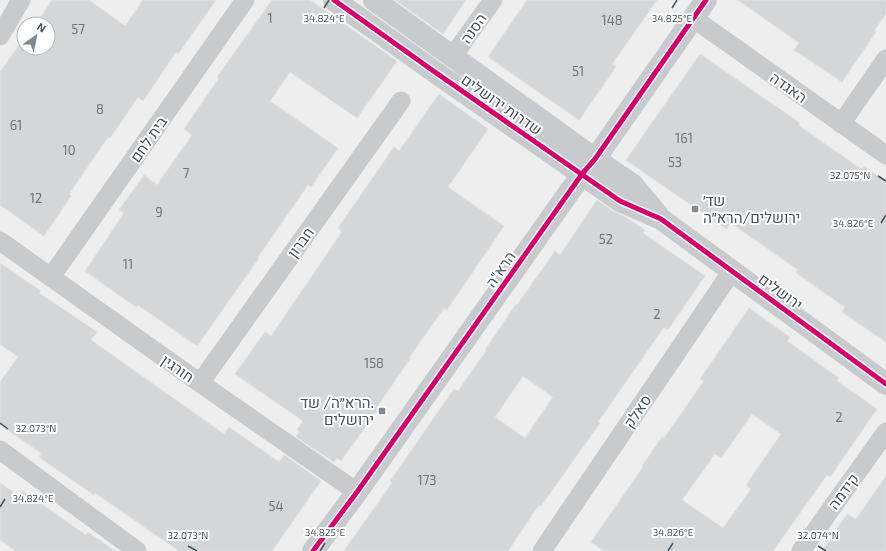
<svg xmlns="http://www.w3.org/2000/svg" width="886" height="551" font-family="'Exo 2',Heebo,sans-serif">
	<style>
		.building { fill: #d5d6d8; stroke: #dfe0e1; fill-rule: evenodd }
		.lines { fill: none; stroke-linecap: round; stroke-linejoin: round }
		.street { stroke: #c8cacc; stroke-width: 19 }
		.secondary { stroke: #c8cbce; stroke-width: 22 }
		.cycleway-casing { stroke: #fff; stroke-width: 8 }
		.cycleway { stroke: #d6006c; stroke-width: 5 }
		.ticks { fill: none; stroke: #45525a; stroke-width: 1.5 }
		.poi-dot { fill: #80898e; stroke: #fff; stroke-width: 1.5 }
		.labels { text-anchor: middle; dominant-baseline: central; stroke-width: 4; stroke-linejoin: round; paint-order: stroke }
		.number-label { font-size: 13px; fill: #6a747b }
		.street-label { font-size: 15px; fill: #45525a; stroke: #fff }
		.poi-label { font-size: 15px; fill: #45525a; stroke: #fff; text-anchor: start }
		.ticks-label { font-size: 10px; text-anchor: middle; fill: #45525a; stroke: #fff; stroke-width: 4; stroke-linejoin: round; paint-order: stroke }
	</style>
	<rect width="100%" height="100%" fill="#eee"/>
	<!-- building -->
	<path class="building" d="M 52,0 L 89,0 L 125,26 L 143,0 L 216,0 L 178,54 L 176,52 L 143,101 L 138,97 L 110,138 L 108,137 L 69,194 L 71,196 L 44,236 L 0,205 L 0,72 L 24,38 L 24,48 L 48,48 L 48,24 L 36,24 Z
		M 272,0 L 310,0 L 397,61 L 357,118 L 290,72 L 270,101 L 338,148 L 311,187 L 308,185 L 258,257 L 259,258 L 197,346 L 138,305 L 136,307 L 85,271 L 124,213 L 119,210 L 144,175 L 157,185 L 192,135 L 184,129 L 219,78 L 217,77 Z
		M 395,0 L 466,0 L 443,34 Z
		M 527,0 L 657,0 L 612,64 L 616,67 L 579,120 L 488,57 Z
		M 738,0 L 886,0 L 886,14 L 874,31 L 876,32 L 842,82 L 794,50 L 799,43 Z
		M 700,54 L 800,123 L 798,125 L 861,169 L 864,166 L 886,181 L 886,342 L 842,312 L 845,307 L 796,273 L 798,270 L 731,223 L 726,229 L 626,160 Z
		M 439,94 L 488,129 L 448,187 L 504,226 L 447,310 L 444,308 L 409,358 L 410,359 L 376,408 L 378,409 L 341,461 L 337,458 L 334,462 L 296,437 L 299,432 L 297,430 L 303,421 L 235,374 L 265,332 L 271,336 L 342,232 L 338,228 L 394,147 L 399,151 Z
		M 597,200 L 613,211 L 627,218 L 645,230 L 643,233 L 705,276 L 668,330 L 664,327 L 598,422 L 600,423 L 568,468 L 541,506 L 539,505 L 508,551 L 344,551 L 392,483 L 390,481 L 454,389 L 458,391 L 486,351 L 485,350 L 516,304 L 517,305 L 555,251 L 560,255 ZM 523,376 L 553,397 L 525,438 L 495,417 Z
		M 0,263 L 41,291 L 39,293 L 97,332 L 91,340 L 224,434 L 229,427 L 279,462 L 284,455 L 321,481 L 272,551 L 179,551 L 95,493 L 94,495 L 39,457 L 41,453 L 0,425 L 0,382 L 18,357 L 0,344 Z
		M 749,308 L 790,337 L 787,341 L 839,378 L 837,381 L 877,409 L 830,477 L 827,475 L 773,551 L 604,551 L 591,542 L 643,467 L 642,466 L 662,437 L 664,438 L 704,381 L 700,379 ZM 752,414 L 781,434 L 746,485 L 751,489 L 723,528 L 682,500 L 715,454 L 721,458 Z
		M 886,476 L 886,551 L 822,551 L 847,514 L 856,519 Z
		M 0,483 L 19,496 L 23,491 L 86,535 L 88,532 L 115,551 L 16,551 L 0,540 Z"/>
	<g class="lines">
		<!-- street -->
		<path class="street" d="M 693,18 L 886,155
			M 0,36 L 21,0
			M 453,56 L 493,0
			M 841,124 L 886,59
			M 0,241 L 200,383 L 357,492
			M 51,277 L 245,0
			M 200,383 L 401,101
			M 0,450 L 137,551
			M 542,551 L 732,271
			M 801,551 L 886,432"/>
		<!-- secondary -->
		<path class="secondary" d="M 334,0 L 432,70 L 620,201 L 661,219 L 886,384
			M 374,0 L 595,159 L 632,184 L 658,215
			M 313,551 L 357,492 L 582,174 L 595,159 L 706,0"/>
		<!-- cycleway casing -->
		<g class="cycleway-casing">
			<path id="cycleway" d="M 334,0 L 432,70 L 620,201 L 661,219 L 886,384
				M 313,551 L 357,492 L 582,174 L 595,159 L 706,0"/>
		</g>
		<!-- cycleway -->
		<use href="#cycleway" class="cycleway"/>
	</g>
	<!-- ticks -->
	<path class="ticks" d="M 324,8 L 329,0M 672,8 L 677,0M 878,176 L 886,181M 881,223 L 886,215M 0,423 L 8,429M 0,507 L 5,499M 188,546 L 197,551M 818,546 L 826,551M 320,551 L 325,543M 668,551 L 673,543"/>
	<!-- markers -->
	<g class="poi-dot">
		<rect x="691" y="205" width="8" height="8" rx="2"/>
		<rect x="378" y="407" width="8" height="8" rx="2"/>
	</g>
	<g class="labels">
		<!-- number labels -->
		<g class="number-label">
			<text x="270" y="18">1</text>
			<text x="612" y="20">148</text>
			<text x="78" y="29">57</text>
			<text x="578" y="71">51</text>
			<text x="100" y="109">8</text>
			<text x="16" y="125">61</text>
			<text x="684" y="138">161</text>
			<text x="69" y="150">10</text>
			<text x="675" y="162">53</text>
			<text x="186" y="173">7</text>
			<text x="36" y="198">12</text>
			<text x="159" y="212">9</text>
			<text x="606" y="239">52</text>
			<text x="128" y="264">11</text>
			<text x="657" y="314">2</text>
			<text x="374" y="363">158</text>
			<text x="839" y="417">2</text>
			<text x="427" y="480">173</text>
			<text x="276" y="506">54</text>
		</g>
		<!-- street labels -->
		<g class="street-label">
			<text transform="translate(473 28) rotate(-55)">הסנה</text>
			<text transform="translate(789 87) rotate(35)">האגדה</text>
			<text transform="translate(502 104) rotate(35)">שדרות ירושלים</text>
			<text transform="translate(148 139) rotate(-55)">בית לחם</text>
			<text transform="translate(300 242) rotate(-54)">חברון</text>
			<text transform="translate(500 269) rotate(-55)">הרא"ה</text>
			<text transform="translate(781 291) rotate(36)">ירושלים</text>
			<text transform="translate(178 368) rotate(35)">חורגין</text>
			<text transform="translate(637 411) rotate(-56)">סאלק</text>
			<text transform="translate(843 491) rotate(-54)">קידמה</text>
		</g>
		<!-- poi labels -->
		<g class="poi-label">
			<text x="703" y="200">שד׳<tspan x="703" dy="17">ירושלים/הרא״ה</tspan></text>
			<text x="374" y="402" text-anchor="end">הרא״ה/ שד.<tspan x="374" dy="17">ירושלים</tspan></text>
		</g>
	</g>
	<g class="ticks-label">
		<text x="324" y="22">34.824°E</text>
		<text x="672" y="22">34.825°E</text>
		<text x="850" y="179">32.075°N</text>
		<text x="853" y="227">34.826°E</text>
		<text x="36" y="432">32.073°N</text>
		<text x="33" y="502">34.824°E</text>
		<text x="325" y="536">34.825°E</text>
		<text x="673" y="536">34.826°E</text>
		<text x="188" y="539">32.073°N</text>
		<text x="818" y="539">32.074°N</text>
	</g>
	<!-- north arrow -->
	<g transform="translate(36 36) rotate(33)"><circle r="19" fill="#ffffff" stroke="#b5babd"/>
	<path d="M0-3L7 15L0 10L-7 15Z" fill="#80898e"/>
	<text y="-6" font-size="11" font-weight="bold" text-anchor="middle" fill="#45525a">N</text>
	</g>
</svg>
